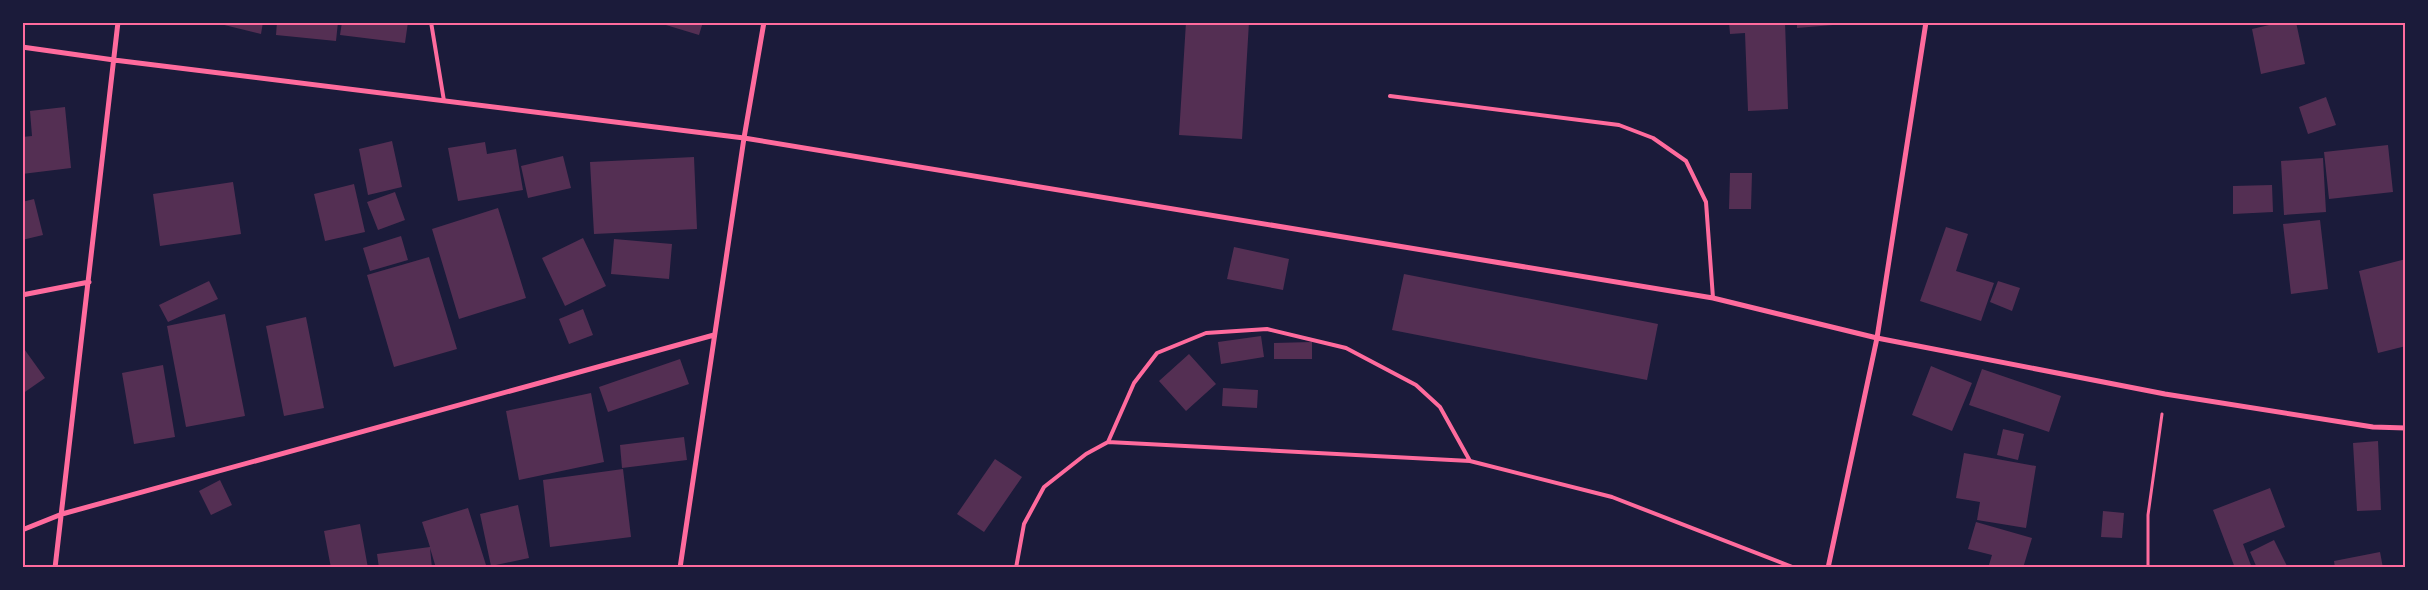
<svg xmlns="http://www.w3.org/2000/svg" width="2428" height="590" font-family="'PT Sans',sans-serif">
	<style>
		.building { fill: #542f53 }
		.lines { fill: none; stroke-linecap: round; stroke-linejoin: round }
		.path { stroke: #ff6b9d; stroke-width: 3 }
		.service { stroke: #ff6b9d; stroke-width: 4 }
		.minor { stroke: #ff6b9d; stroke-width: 5 }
		.neatline { fill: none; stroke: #ff6b9d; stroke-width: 2 }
	</style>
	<rect width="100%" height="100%" fill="#1b1b3a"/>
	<!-- building -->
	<path class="building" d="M 212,22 L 263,22 L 261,34 Z
		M 277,22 L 338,22 L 336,41 L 276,35 Z
		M 342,22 L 408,22 L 405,43 L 340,35 Z
		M 656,22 L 703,22 L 699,35 Z
		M 1186,22 L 1249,22 L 1242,139 L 1179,135 Z
		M 1729,22 L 1785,22 L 1788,109 L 1748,111 L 1745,33 L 1730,34 Z
		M 1797,22 L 1844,22 L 1845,24 L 1797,28 Z
		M 2282,22 L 2296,22 L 2305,64 L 2261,74 L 2252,29 Z
		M 2326,97 L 2336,125 L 2308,134 L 2299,107 Z
		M 65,107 L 71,168 L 22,174 L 22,137 L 32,136 L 30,111 Z
		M 392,141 L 402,187 L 368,195 L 359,149 Z
		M 485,142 L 487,154 L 516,149 L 523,190 L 458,201 L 448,148 Z
		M 2388,145 L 2393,192 L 2329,199 L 2324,152 Z
		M 563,156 L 571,188 L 528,198 L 521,166 Z
		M 694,157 L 697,229 L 594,234 L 590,162 Z
		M 2323,158 L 2326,212 L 2284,215 L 2281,161 Z
		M 1730,173 L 1752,173 L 1751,209 L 1729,209 Z
		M 233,182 L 241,234 L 160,246 L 153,194 Z
		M 354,184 L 365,232 L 325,241 L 314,194 Z
		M 2272,185 L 2273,212 L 2233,214 L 2233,186 Z
		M 395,192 L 405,220 L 378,230 L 367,202 Z
		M 34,199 L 43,235 L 22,240 L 22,202 Z
		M 2404,206 L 2406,206 L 2406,238 L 2403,238 Z
		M 498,208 L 526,298 L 459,319 L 432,229 Z
		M 2320,220 L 2328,289 L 2291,294 L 2283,224 Z
		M 1946,227 L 1968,234 L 1956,271 L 1994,283 L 1981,321 L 1920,301 Z
		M 401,236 L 408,260 L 370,271 L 363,248 Z
		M 583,238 L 606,286 L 565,306 L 542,258 Z
		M 614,239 L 672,244 L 669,279 L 611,274 Z
		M 1234,247 L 1289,259 L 1283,290 L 1227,279 Z
		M 429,257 L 457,349 L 394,367 L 367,275 Z
		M 2406,259 L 2406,346 L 2378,353 L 2359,271 Z
		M 1404,274 L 1658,324 L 1647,380 L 1392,330 Z
		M 209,281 L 218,299 L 168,322 L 159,305 Z
		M 1998,281 L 2020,288 L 2012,311 L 1990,302 Z
		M 583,309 L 593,335 L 569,344 L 559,319 Z
		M 225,314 L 245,416 L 186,427 L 167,326 Z
		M 306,317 L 324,408 L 284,416 L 266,326 Z
		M 1261,336 L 1264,357 L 1221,364 L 1218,342 Z
		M 1312,342 L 1312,359 L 1274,359 L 1274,343 Z
		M 22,346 L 45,378 L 22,394 Z
		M 1189,354 L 1216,384 L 1186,411 L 1159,381 Z
		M 680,359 L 689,384 L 608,412 L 599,387 Z
		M 163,365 L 175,437 L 134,444 L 122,373 Z
		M 1931,366 L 1972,383 L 1952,431 L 1912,415 Z
		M 1982,369 L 2061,396 L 2049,432 L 1969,405 Z
		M 1223,388 L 1258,390 L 1257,408 L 1222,406 Z
		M 591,393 L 604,462 L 519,480 L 506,411 Z
		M 2003,429 L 2024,434 L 2018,460 L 1997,455 Z
		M 684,437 L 687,460 L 622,468 L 620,445 Z
		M 2378,441 L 2381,510 L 2357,511 L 2353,443 Z
		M 1964,453 L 2036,466 L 2026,528 L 1977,520 L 1980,502 L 1956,498 Z
		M 995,459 L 1022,477 L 984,532 L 957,514 Z
		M 623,469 L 631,537 L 550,547 L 543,480 Z
		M 220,480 L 232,505 L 211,515 L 199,491 Z
		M 2270,488 L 2285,527 L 2243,544 L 2252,568 L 2235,568 L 2213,510 Z
		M 518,505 L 529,558 L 491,566 L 480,514 Z
		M 468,508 L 486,565 L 479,568 L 436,568 L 430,548 L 432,568 L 379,568 L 377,554 L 430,547 L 422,522 Z
		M 2103,511 L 2124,513 L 2122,538 L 2101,537 Z
		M 1976,522 L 2032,538 L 2023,568 L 1988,568 L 1992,555 L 1968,549 Z
		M 360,524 L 368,568 L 331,568 L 324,531 Z
		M 2274,540 L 2288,568 L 2257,568 L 2250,552 Z
		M 2380,552 L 2383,568 L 2335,568 L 2334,561 Z"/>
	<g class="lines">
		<!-- path -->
		<path class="path" d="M 2148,568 L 2148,515 L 2162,414"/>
		<!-- service -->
		<path class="service" d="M 431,22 L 444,101
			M 1390,96 L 1619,125 L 1653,138 L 1686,161 L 1706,202 L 1713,298
			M 1108,442 L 1134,383 L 1157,353 L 1206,333 L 1267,329 L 1346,348 L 1416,385 L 1440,407 L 1470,461
			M 1016,568 L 1024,524 L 1044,487 L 1086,454 L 1108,442 L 1470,461 L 1612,497 L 1795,568"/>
		<!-- minor -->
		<path class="minor" d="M 22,47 L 114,60 L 744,138 L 1713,298 L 1877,338 L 2165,394 L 2373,427 L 2406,428
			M 22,295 L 89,282
			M 22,530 L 62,514 L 714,335
			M 55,568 L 118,22
			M 680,568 L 744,138 L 764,22
			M 1828,568 L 1877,338 L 1926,22"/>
	</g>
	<!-- border -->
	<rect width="2428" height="590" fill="none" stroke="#1b1b3a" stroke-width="48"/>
	<rect x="24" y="24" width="2380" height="542" class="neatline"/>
</svg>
